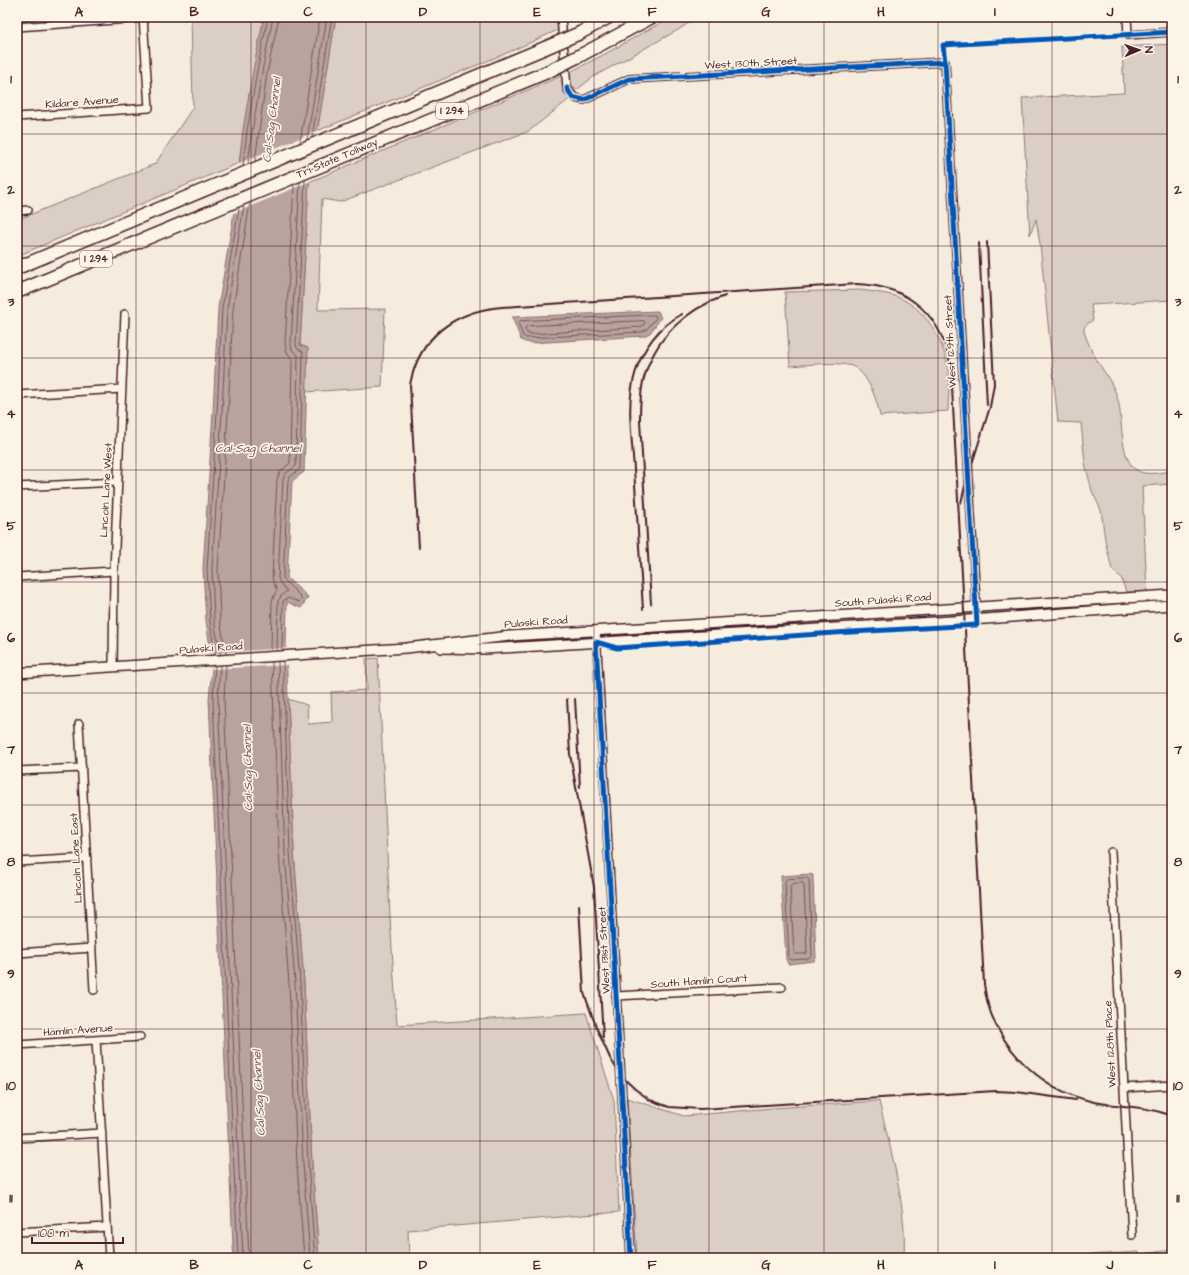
<svg xmlns="http://www.w3.org/2000/svg" width="1189" height="1275" font-family="'Architects Daughter',sans-serif">
	<style>
		.green { fill: #dbcec4; stroke: #927678 }
		.water { fill: #b8a39e; stroke: #8c6e70 }
		.pier { fill: #f5ecde }
		.lines { fill: none; stroke-linecap: round; stroke-linejoin: round }
		.shore { stroke: #765459; stroke-width: 1 }
		.street-casing { stroke: #4a1f2b; stroke-width: 10 }
		.secondary-casing { stroke: #4a1f2b; stroke-width: 12 }
		.highway-casing { stroke: #4a1f2b; stroke-width: 15 }
		.street { stroke: #fcf5e5; stroke-width: 7 }
		.secondary { stroke: #fcf5e5; stroke-width: 9 }
		.highway { stroke: #fcf5e5; stroke-width: 12 }
		.rail { stroke: #4a1f2b; stroke-width: 2 }
		.highway-bridge-casing { stroke: #4a1f2b; stroke-width: 15; stroke-linecap: butt }
		.highway-bridge { stroke: #fcf5e5; stroke-width: 12 }
		.cycleway-casing { stroke: #fcf5e5; stroke-width: 8 }
		.cycleway { stroke: #0057b8; stroke-width: 5 }
		.grid { fill: none; stroke: #4a1f2b; stroke-width: 1; stroke-opacity: 0.55 }
		.labels { text-anchor: middle; dominant-baseline: central; stroke-width: 3.5; stroke-linejoin: round; paint-order: stroke }
		.shield { fill: #fcf5e5; stroke: #7f5f63; stroke-width: 1 }
		.shield-label { font-size: 10px; font-weight: bold; fill: #4a1f2b }
		.street-label { font-size: 11px; fill: #4a1f2b; stroke: #fcf5e5 }
		.water-label { font-size: 12px; font-style: italic; fill: #704d53; stroke: #fcf5e5 }
		.neatline { fill: none; stroke: #4a1f2b; stroke-width: 1.5 }
		.grid-label { font-size: 13px; text-anchor: middle; font-weight: bold; fill: #4a1f2b }
	</style>
	<rect width="100%" height="100%" fill="#f5ecde"/>
	<filter id="ink" filterUnits="userSpaceOnUse"><feTurbulence type="fractalNoise" baseFrequency=".025" numOctaves="2"/><feDisplacementMap in="SourceGraphic" scale="8" xChannelSelector="R" yChannelSelector="G"/><feConvolveMatrix kernelMatrix="1 2 1 2 8 2 1 2 1" color-interpolation-filters="sRGB"/></filter>
	<g filter="url(#ink)">
		<!-- green -->
		<path class="green" d="M 191,17 L 264,17 C 254,66 245,114 239,163 L 17,256 L 17,220 L 155,164 L 193,107 Z
			M 336,17 L 557,17 L 558,30 L 509,52 L 317,131 Z
			M 671,17 L 698,17 L 678,30 L 593,77 L 577,90 L 572,87 L 568,73 L 603,55 Z
			M 1172,44 L 1172,300 L 1091,305 L 1093,320 C 1090,322 1085,325 1084,328 C 1083,332 1090,347 1092,351 C 1100,368 1113,381 1118,400 C 1123,419 1119,461 1138,471 C 1148,476 1162,472 1172,471 L 1172,484 L 1142,486 L 1147,592 L 1126,592 L 1121,577 L 1112,570 L 1105,540 L 1101,510 L 1092,491 L 1085,463 L 1081,423 L 1058,422 L 1040,244 L 1036,219 L 1030,235 L 1022,98 L 1124,93 L 1122,47 Z
			M 566,74 L 572,97 L 529,131 L 340,202 L 322,199 L 318,310 L 385,309 L 382,387 L 306,392 L 307,348 L 300,345 L 309,182 Z
			M 860,290 C 874,292 890,293 902,299 C 930,313 945,344 949,374 C 950,386 948,399 948,411 L 880,416 C 877,400 868,373 852,366 C 836,361 807,365 790,366 L 785,292 Z
			M 378,658 L 390,917 L 397,1025 L 586,1013 L 614,1100 L 619,1212 L 408,1230 L 409,1258 L 319,1258 L 312,1164 L 304,983 L 294,852 L 288,699 L 307,705 L 308,724 L 332,722 L 331,692 L 367,690 L 366,659 Z
			M 627,1098 L 684,1116 L 772,1108 L 879,1101 C 891,1152 907,1205 904,1258 L 637,1258 Z
			M 1172,1250 L 1172,1258 L 1148,1258 L 1148,1253 Z
			M 1139,1252 L 1139,1258 L 1035,1258 Z"/>
		<!-- water -->
		<path class="water" d="M 264,17 L 336,17 L 309,182 L 300,345 L 308,348 L 304,472 L 292,481 L 287,578 L 308,597 L 301,608 L 287,602 L 286,648 L 294,852 L 304,983 L 312,1164 L 319,1258 L 234,1258 L 233,1247 L 209,699 L 212,669 L 211,653 L 206,621 L 203,569 L 213,412 L 218,308 L 233,219 L 243,130 L 253,71 Z
			M 658,311 L 661,318 L 650,333 L 644,336 L 532,343 L 525,342 L 521,340 L 512,317 Z
			M 810,874 L 813,875 L 813,878 L 816,958 L 814,961 L 788,964 L 786,959 L 781,876 Z"/>
		<!-- pier -->
		<path class="pier" d="M 319,130 L 311,181 L 232,214 L 237,164 Z
			M 288,648 L 289,665 L 212,669 L 211,653 Z"/>
		<g class="lines">
			<!-- shore -->
			<path class="shore" d="M 312,137 L 332,17
				M 307,140 L 327,17
				M 300,142 L 320,17
				M 255,161 L 267,73 L 279,17
				M 248,164 L 252,132 L 262,72 L 273,17
				M 243,166 L 247,131 L 257,71 L 268,17
				M 654,315 L 656,316 L 656,318 L 647,329 L 642,332 L 527,338 L 523,336 L 518,323 L 520,321 Z
				M 644,321 L 645,323 L 641,327 L 532,334 L 527,333 L 525,328 L 527,326 Z
				M 282,650 L 283,601 L 288,598 L 299,602 L 302,598 L 285,581 L 283,578 L 288,480 L 290,477 L 300,469 L 303,352 L 297,348 L 296,344 L 305,180
				M 271,651 L 272,602 L 274,596 L 277,590 L 274,584 L 272,578 L 277,479 L 280,472 L 290,463 L 292,359 L 287,352 L 285,344 L 294,185
				M 277,651 L 278,601 L 281,596 L 287,591 L 280,583 L 278,578 L 283,480 L 285,474 L 296,466 L 298,355 L 292,350 L 291,344 L 300,182
				M 220,654 L 214,620 L 212,569 L 222,412 L 227,309 L 244,205
				M 226,654 L 220,620 L 218,569 L 228,413 L 233,309 L 250,203
				M 215,655 L 210,621 L 207,569 L 217,412 L 222,308 L 239,208
				M 283,661 L 290,852 L 300,983 L 308,1164 L 315,1258
				M 272,662 L 279,853 L 289,984 L 297,1165 L 304,1258
				M 278,662 L 285,853 L 295,983 L 303,1164 L 310,1258
				M 220,665 L 218,700 L 243,1258
				M 226,665 L 224,700 L 249,1258
				M 215,666 L 213,700 L 238,1258
				M 807,878 L 809,880 L 812,956 L 808,959 L 791,960 L 789,958 L 785,881 L 787,879 Z
				M 803,883 L 804,885 L 807,952 L 806,954 L 796,954 L 794,952 L 790,886 L 792,884 Z"/>
			<!-- street casing -->
			<g class="street-casing">
				<path id="street" d="M 561,17 L 567,88 C 572,96 574,99 584,100 L 629,79 L 945,62 L 977,619
					M 1127,17 L 1128,35 L 1172,32
					M 17,27 L 144,18
					M 17,117 L 149,108 L 143,17
					M 17,211 L 28,210
					M 17,395 L 122,389
					M 17,487 L 117,482
					M 17,577 L 114,571
					M 596,631 L 631,1258
					M 113,667 L 114,571 L 125,314
					M 79,724 L 94,990
					M 17,771 L 82,768
					M 1111,852 L 1132,1235
					M 17,862 L 87,858
					M 17,953 L 92,948
					M 616,996 L 782,987
					M 96,1040 L 109,1258
					M 17,1045 L 140,1037
					M 1124,1088 L 1172,1085
					M 17,1138 L 102,1133
					M 17,1232 L 107,1227"/>
			</g>
			<!-- secondary casing -->
			<g class="secondary-casing">
				<path id="secondary" d="M 441,648 L 485,649 L 985,619 L 1172,605
					M 17,673 L 406,648 L 510,636 L 1172,595"/>
			</g>
			<!-- highway casing -->
			<g class="highway-casing">
				<path id="highway" d="M 580,33 L 609,17
					M 581,55 L 652,17
					M 17,268 L 545,48
					M 17,292 L 547,72"/>
			</g>
			<!-- street -->
			<use href="#street" class="street"/>
			<!-- secondary -->
			<use href="#secondary" class="secondary"/>
			<!-- highway -->
			<use href="#highway" class="highway"/>
			<!-- rail -->
			<path class="rail" d="M 979,243 L 987,405
				M 961,503 L 965,486 L 990,407 L 994,384 L 987,242
				M 419,548 L 410,385 C 419,336 455,311 502,307 L 857,284 C 910,286 943,316 951,369 L 984,984 C 991,1042 1037,1089 1094,1102 C 1119,1107 1148,1106 1172,1116
				M 651,604 L 640,421 C 640,407 640,392 644,378 C 655,338 686,309 725,296
				M 643,609 C 640,562 637,515 634,469 C 632,438 626,404 635,374 C 642,349 659,326 682,314
				M 567,699 L 570,754 L 594,887 L 603,1037
				M 575,699 L 580,787
				M 579,905 L 584,993 L 597,1029 L 610,1058 L 621,1076 L 635,1089 L 650,1100 L 669,1107 L 700,1109 L 996,1091 L 1016,1092 L 1076,1100"/>
			<!-- highway-bridge casing -->
			<g class="highway-bridge-casing">
				<path id="highway-bridge" d="M 545,48 L 580,33
					M 547,72 L 581,55"/>
			</g>
			<!-- highway-bridge -->
			<use href="#highway-bridge" class="highway-bridge"/>
			<!-- cycleway casing -->
			<g class="cycleway-casing">
				<path id="cycleway" d="M 567,88 L 572,97 L 584,100 L 629,79 L 945,62
					M 631,1258 L 596,642 L 617,648 L 834,633 L 977,625 L 945,62 L 943,45 L 1172,32"/>
			</g>
			<!-- cycleway -->
			<use href="#cycleway" class="cycleway"/>
		</g>
	</g>
	<!-- grid -->
	<path class="grid" d="M 136,17 L 136,1258M 251,17 L 251,1258M 366,17 L 366,1258M 480,17 L 480,1258M 594,17 L 594,1258M 709,17 L 709,1258M 824,17 L 824,1258M 938,17 L 938,1258M 1052,17 L 1052,1258M 17,134 L 1172,134M 17,246 L 1172,246M 17,358 L 1172,358M 17,470 L 1172,470M 17,582 L 1172,582M 17,693 L 1172,693M 17,805 L 1172,805M 17,917 L 1172,917M 17,1029 L 1172,1029M 17,1141 L 1172,1141"/>
	<g class="labels">
		<!-- shield labels -->
		<g class="shield">
			<rect x="436" y="103" width="32" height="16" rx="3"/>
			<rect x="80" y="251" width="32" height="16" rx="3"/>
		</g>
		<g class="shield-label">
			<text x="452" y="111">I 294</text>
			<text x="96" y="259">I 294</text>
		</g>
		<!-- street labels -->
		<g class="street-label">
			<text transform="translate(751 63) rotate(-3)">West 130th Street</text>
			<text transform="translate(82 102) rotate(-4)">Kildare Avenue</text>
			<text transform="translate(337 158) rotate(-23)">Tri-State Tollway</text>
			<text transform="translate(950 341) rotate(-93)">West 129th Street</text>
			<text transform="translate(106 490) rotate(-87)">Lincoln Lane West</text>
			<text transform="translate(883 600) rotate(-4)">South Pulaski Road</text>
			<text transform="translate(536 622) rotate(-4)">Pulaski Road</text>
			<text transform="translate(211 648) rotate(-4)">Pulaski Road</text>
			<text transform="translate(76 858) rotate(-93)">Lincoln Lane East</text>
			<text transform="translate(604 950) rotate(-93)">West 131st Street</text>
			<text transform="translate(699 981) rotate(-4)">South Hamlin Court</text>
			<text transform="translate(78 1030) rotate(-4)">Hamlin Avenue</text>
			<text transform="translate(1110 1044) rotate(-93)">West 128th Place</text>
		</g>
		<!-- water labels -->
		<g class="water-label">
			<text transform="translate(272 120) rotate(-83)">Cal-Sag Channel</text>
			<text x="258" y="448">Cal-Sag Channel</text>
			<text transform="translate(248 768) rotate(-91)">Cal-Sag Channel</text>
			<text transform="translate(259 1093) rotate(-93)">Cal-Sag Channel</text>
		</g>
	</g>
	<!-- margin -->
	<rect width="1189" height="1275" fill="none" stroke="#fcf5e5" stroke-width="44"/>
	<!-- north arrow -->
	<g transform="translate(1139 50) rotate(88)" stroke="#fcf5e5" stroke-width="3" paint-order="stroke">
	<path d="M0-3L7 15L0 10L-7 15Z" fill="#4a1f2b"/>
	<text y="-6" font-size="11" font-weight="bold" text-anchor="middle" fill="#4a1f2b">N</text>
	</g>
	<!-- scale -->
	<path d="M32 1237v6h91v-6" fill="none" stroke="#4a1f2b" stroke-width="2"/>
	<text x="38" y="1237" font-size="12" fill="#4a1f2b" stroke="#fcf5e5" stroke-width="3" paint-order="stroke">100 m</text>
	<rect x="22" y="22" width="1145" height="1231" class="neatline"/>
	<g class="grid-label">
		<text x="79" y="16">A</text>
		<text x="194" y="16">B</text>
		<text x="308" y="16">C</text>
		<text x="423" y="16">D</text>
		<text x="537" y="16">E</text>
		<text x="652" y="16">F</text>
		<text x="766" y="16">G</text>
		<text x="881" y="16">H</text>
		<text x="995" y="16">I</text>
		<text x="1110" y="16">J</text>
		<text x="11" y="83">1</text>
		<text x="1178" y="83">1</text>
		<text x="11" y="194">2</text>
		<text x="1178" y="194">2</text>
		<text x="11" y="306">3</text>
		<text x="1178" y="306">3</text>
		<text x="11" y="418">4</text>
		<text x="1178" y="418">4</text>
		<text x="11" y="530">5</text>
		<text x="1178" y="530">5</text>
		<text x="11" y="642">6</text>
		<text x="1178" y="642">6</text>
		<text x="11" y="754">7</text>
		<text x="1178" y="754">7</text>
		<text x="11" y="866">8</text>
		<text x="1178" y="866">8</text>
		<text x="11" y="978">9</text>
		<text x="1178" y="978">9</text>
		<text x="11" y="1090">10</text>
		<text x="1178" y="1090">10</text>
		<text x="11" y="1202">11</text>
		<text x="1178" y="1202">11</text>
		<text x="79" y="1269">A</text>
		<text x="194" y="1269">B</text>
		<text x="308" y="1269">C</text>
		<text x="423" y="1269">D</text>
		<text x="537" y="1269">E</text>
		<text x="652" y="1269">F</text>
		<text x="766" y="1269">G</text>
		<text x="881" y="1269">H</text>
		<text x="995" y="1269">I</text>
		<text x="1110" y="1269">J</text>
	</g>
</svg>
